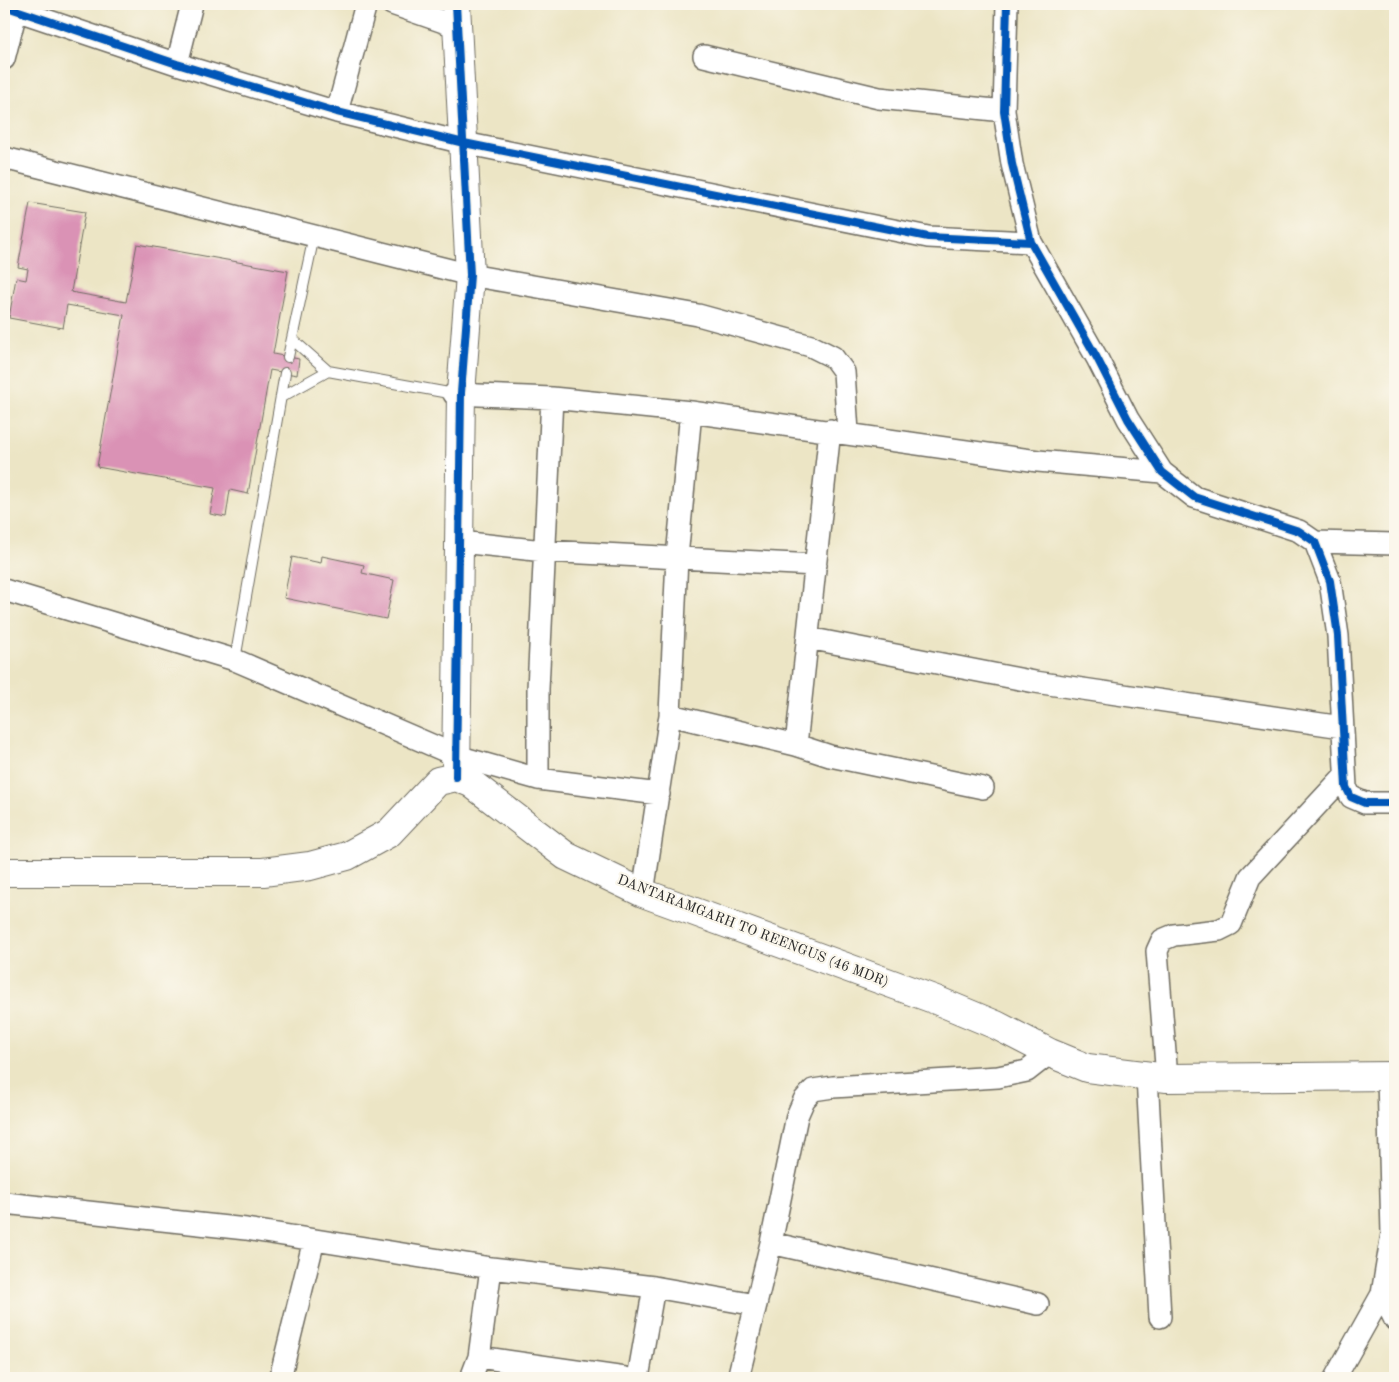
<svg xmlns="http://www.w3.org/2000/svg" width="1399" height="1382" font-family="'Old Standard TT',serif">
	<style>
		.building { fill: #da92b5 }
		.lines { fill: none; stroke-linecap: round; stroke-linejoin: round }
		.lane-casing { stroke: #6f6c61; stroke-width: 12 }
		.street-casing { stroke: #6f6c61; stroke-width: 24 }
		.secondary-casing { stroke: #6f6c61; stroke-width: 30 }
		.primary-casing { stroke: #6f6c61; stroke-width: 30 }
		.lane { stroke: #fff; stroke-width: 10 }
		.street { stroke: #fff; stroke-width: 21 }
		.secondary { stroke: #fff; stroke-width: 28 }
		.primary { stroke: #fff; stroke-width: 28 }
		.cycleway-casing { stroke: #fbf7ec; stroke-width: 11 }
		.cycleway { stroke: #0057b8; stroke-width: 8 }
		.labels { text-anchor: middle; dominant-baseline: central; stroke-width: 4.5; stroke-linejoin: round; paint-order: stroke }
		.street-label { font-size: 14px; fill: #2b2b2b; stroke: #fbf7ec }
	</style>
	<rect width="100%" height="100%" fill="#fbf7ec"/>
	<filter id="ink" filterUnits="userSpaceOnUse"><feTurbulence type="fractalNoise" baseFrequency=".02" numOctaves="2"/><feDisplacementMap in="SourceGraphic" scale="10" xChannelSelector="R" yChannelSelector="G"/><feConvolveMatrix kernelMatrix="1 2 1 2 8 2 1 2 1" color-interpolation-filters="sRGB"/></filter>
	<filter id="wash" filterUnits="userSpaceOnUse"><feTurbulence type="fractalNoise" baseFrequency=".0096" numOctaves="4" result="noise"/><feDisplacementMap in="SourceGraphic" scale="20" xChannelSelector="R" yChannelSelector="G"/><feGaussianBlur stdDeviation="1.12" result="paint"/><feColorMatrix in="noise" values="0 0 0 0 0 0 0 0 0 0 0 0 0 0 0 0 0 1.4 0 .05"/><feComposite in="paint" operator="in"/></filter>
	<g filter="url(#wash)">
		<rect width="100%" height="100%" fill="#ece5c5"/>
		<g id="blocks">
			<!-- building -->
			<path class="building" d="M 30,203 L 85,212 L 71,292 L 126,302 L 137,244 L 288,271 L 273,354 L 299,359 L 297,375 L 270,370 L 248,494 L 230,490 L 226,517 L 210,514 L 215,488 L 97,467 L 124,315 L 67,305 L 63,328 L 9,318 L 16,278 L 26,280 L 28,269 L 18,267 Z
				M 322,556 L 364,565 L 362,573 L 394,580 L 386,619 L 284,598 L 292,557 L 321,563 Z"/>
		</g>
	</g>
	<g filter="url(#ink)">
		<use href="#blocks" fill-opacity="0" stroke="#6f6c61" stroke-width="1"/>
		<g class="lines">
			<!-- lane casing -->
			<g class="lane-casing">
				<path id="lane" d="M 292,339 L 328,371 L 454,394
					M 288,357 L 314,236
					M 281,397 L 328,371
					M 235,660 L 285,373"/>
			</g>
			<!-- street casing -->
			<g class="street-casing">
				<path id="street" d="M 392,4 L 458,27
					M 1007,4 L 1004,111 L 1012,164 L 1031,242 L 1097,358 L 1128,419 L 1162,472 L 1194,497 L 1299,531 L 1315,542 L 1330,581 L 1338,636 L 1346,787 L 1351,797 L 1365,803 L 1395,803
					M 4,6 L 177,64 L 337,112 L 464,143 L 928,237 L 1031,242
					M 704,56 L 879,98 L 1004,111
					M 4,59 L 18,4
					M 177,64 L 192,4
					M 337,112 L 366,4
					M 4,158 L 470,275 L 698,315 L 811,346 L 833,357 L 844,372 L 848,432
					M 454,394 L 552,398 L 691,412 L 1038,461 L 1162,472
					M 460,542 L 544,551 L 816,565
					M 1315,542 L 1395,544
					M 4,590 L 235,660 L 457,756 L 538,779 L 659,794
					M 808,638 L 1035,682 L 1342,727
					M 670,715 L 796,745 L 830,756 L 983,788
					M 796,745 L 830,430
					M 538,779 L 538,689 L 552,398
					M 643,893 L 670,715 L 677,557 L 691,412
					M 1147,1076 L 1160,1317
					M 1167,1078 L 1157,951 L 1162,940 L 1174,935 L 1219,930 L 1231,924 L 1250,877 L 1345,775
					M 4,1203 L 246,1229 L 491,1268 L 654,1287 L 756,1305
					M 771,1243 L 1038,1304
					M 1382,1294 L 1395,1320
					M 479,1357 L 625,1378
					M 280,1378 L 314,1240
					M 471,1378 L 479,1357 L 491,1268
					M 638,1378 L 654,1287
					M 738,1378 L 771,1243 L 797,1116 L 804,1100 L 813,1090 L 833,1087 L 998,1077 L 1027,1071 L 1050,1053
					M 1335,1378 L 1382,1294 L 1392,1234 L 1388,1077"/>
			</g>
			<!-- secondary casing -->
			<g class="secondary-casing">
				<path id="secondary" d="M 456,4 L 470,275 L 461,393 L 456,777"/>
			</g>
			<!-- primary casing -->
			<g class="primary-casing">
				<path id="primary" d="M 4,872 L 263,872 L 310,866 L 347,856 L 389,833 L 438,781 L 456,777 L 471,783 L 566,856 L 643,893 L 936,1000 L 996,1025 L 1050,1053 L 1087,1068 L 1167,1078 L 1395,1076"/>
			</g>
			<!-- lane -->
			<use href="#lane" class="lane"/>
			<!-- street -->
			<use href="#street" class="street"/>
			<!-- secondary -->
			<use href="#secondary" class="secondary"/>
			<!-- primary -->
			<use href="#primary" class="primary"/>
			<!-- cycleway casing -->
			<g class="cycleway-casing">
				<path id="cycleway" d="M 456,4 L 470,275 L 461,393 L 456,777
					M 1007,4 L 1004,111 L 1012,164 L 1031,242 L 1097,358 L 1128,419 L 1162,472 L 1194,497 L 1299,531 L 1315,542 L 1330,581 L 1338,636 L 1346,787 L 1351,797 L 1365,803 L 1395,803
					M 4,6 L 177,64 L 337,112 L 464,143 L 928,237 L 1031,242"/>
			</g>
			<!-- cycleway -->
			<use href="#cycleway" class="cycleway"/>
		</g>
	</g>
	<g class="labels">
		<!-- street labels -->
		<g class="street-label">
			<text transform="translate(753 931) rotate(21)">DANTARAMGARH TO REENGUS (46 MDR)</text>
		</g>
	</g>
	<!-- margin -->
	<rect width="1399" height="1382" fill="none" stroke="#fbf7ec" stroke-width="20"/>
</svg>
